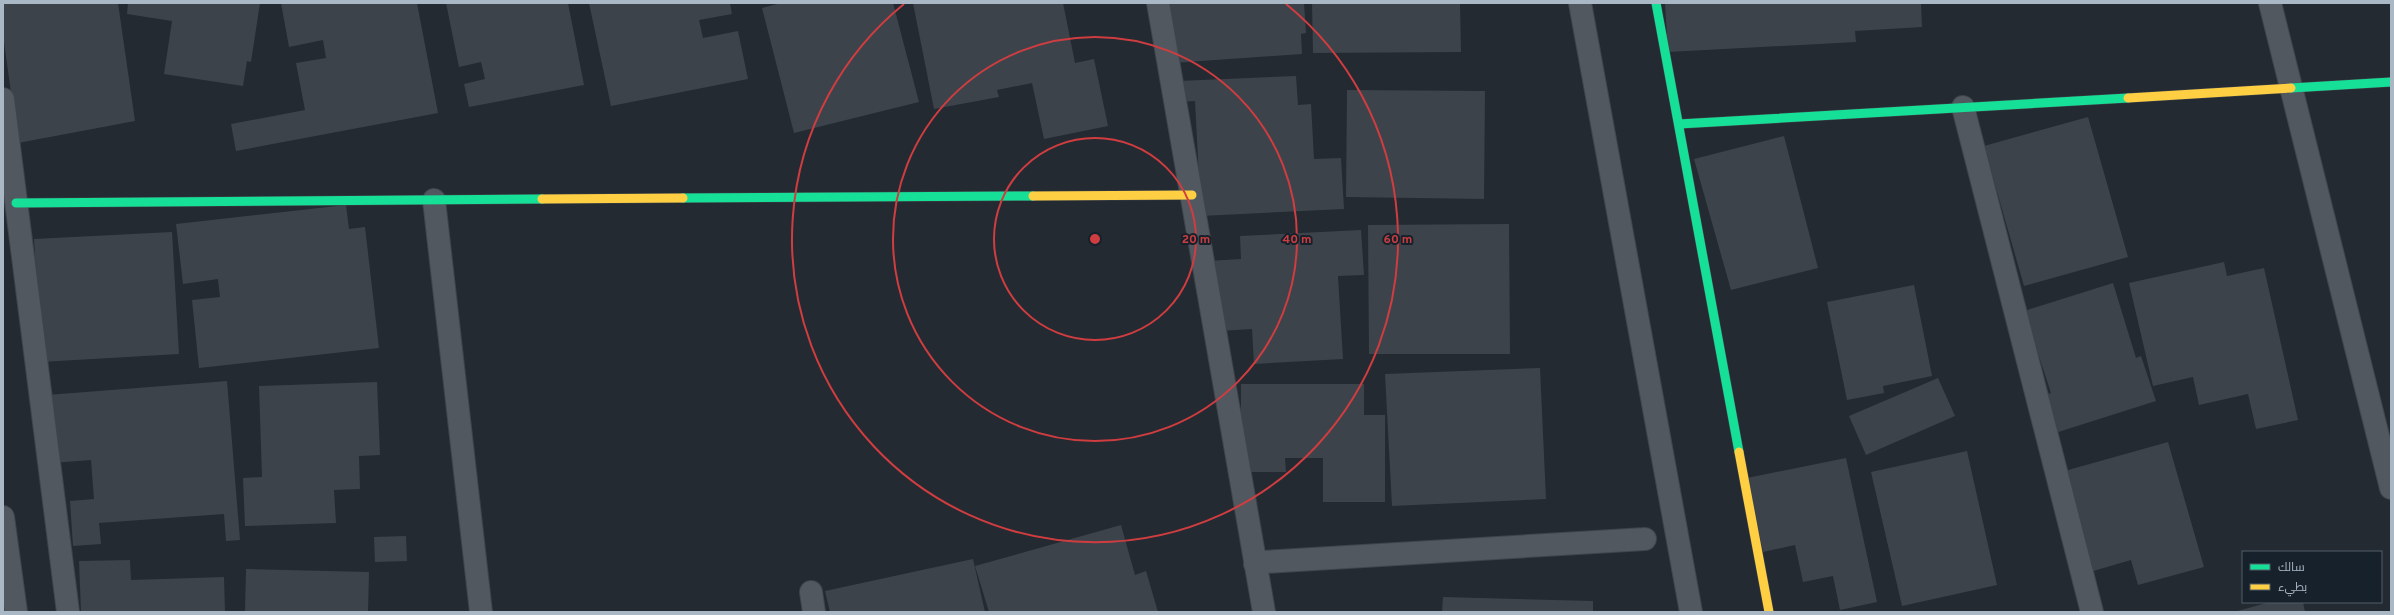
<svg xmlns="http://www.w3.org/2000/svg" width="2394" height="615" font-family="Overpass,Cairo,sans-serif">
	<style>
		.building { fill: #3d434a }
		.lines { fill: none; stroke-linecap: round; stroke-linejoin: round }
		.street-casing { stroke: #3f454a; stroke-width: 24 }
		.fast-casing { stroke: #3f454a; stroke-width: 10 }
		.slow-casing { stroke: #3f454a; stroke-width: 10 }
		.street { stroke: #525860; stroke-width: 22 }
		.fast { stroke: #16e098; stroke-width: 9 }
		.slow { stroke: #ffcf43; stroke-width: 9 }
		.ring { fill: none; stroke: #cf3d40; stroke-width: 2 }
		.centre { fill: #cf3d40; stroke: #17212b; stroke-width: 2 }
		.ring-label { font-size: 12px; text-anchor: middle; font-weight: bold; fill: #cf3d40; stroke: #17212b; stroke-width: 4; stroke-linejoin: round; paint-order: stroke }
	</style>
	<rect width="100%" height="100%" fill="#232a31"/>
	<!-- building -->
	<path class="building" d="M 3,3 L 118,3 L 135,121 L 18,143 L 3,35 Z
		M 128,3 L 260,3 L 251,62 L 247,61 L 243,86 L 164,74 L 172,21 L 127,14 Z
		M 281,3 L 417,3 L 438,113 L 236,151 L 231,124 L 305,110 L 296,63 L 326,58 L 323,40 L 289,47 Z
		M 446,3 L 568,3 L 584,85 L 469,107 L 464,84 L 485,79 L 481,62 L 459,67 Z
		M 589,3 L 730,3 L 732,14 L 699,20 L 703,38 L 738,31 L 748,79 L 611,106 Z
		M 781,3 L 893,3 L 919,102 L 794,133 L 762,8 Z
		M 913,3 L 1063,3 L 1075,63 L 1094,59 L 1108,126 L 1044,139 L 1032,83 L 997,90 L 999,97 L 934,109 Z
		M 1166,3 L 1304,3 L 1306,33 L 1301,34 L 1302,54 L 1173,63 Z
		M 1312,3 L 1460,3 L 1461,52 L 1313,53 Z
		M 1665,3 L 1921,3 L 1922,27 L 1855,31 L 1856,42 L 1668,52 Z
		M 1296,76 L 1298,105 L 1311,104 L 1314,159 L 1341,158 L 1344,209 L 1201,216 L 1195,101 L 1179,102 L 1178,81 Z
		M 1347,90 L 1485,91 L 1484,199 L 1346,197 Z
		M 2088,117 L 2128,257 L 2024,286 L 1984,146 Z
		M 1784,136 L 1818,268 L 1731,290 L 1694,159 Z
		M 346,205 L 349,229 L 365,227 L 379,348 L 199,368 L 192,300 L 220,297 L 218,279 L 183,284 L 176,224 Z
		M 1509,224 L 1510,354 L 1369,354 L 1368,225 Z
		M 1361,230 L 1364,275 L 1338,276 L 1343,359 L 1254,364 L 1252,329 L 1219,331 L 1207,261 L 1241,259 L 1240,236 Z
		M 172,232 L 179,354 L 41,362 L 34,239 Z
		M 2224,262 L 2227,276 L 2264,268 L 2298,420 L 2256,429 L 2248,394 L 2199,405 L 2193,377 L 2153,386 L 2129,283 Z
		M 2113,283 L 2136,358 L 2141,356 L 2156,401 L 2052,434 L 2040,396 L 2051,393 L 2024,311 Z
		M 1914,285 L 1932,376 L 1883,386 L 1884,393 L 1847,400 L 1827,302 Z
		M 1540,368 L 1546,499 L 1392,506 L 1385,374 Z
		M 1938,378 L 1955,416 L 1866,455 L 1849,416 Z
		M 227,381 L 240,540 L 226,541 L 224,514 L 99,523 L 101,544 L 73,546 L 70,501 L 94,499 L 91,460 L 52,463 L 47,395 Z
		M 377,382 L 380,455 L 359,456 L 360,489 L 334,490 L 336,523 L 245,526 L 243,478 L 262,477 L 259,386 Z
		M 1241,384 L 1364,384 L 1364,415 L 1385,415 L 1385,502 L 1323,502 L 1323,458 L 1285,458 L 1286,472 L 1241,472 Z
		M 2168,442 L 2204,567 L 2138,585 L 2131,560 L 2090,572 L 2061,472 Z
		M 1967,451 L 1997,585 L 1902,606 L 1871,472 Z
		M 1846,458 L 1877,602 L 1840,610 L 1833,576 L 1803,582 L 1795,545 L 1763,552 L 1747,478 Z
		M 1121,525 L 1135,575 L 1146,571 L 1158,612 L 989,612 L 975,566 Z
		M 406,536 L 407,561 L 375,562 L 374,537 Z
		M 973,559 L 985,612 L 830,612 L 825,591 Z
		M 130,560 L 131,580 L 224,577 L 225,612 L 81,612 L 79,561 Z
		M 246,569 L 369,572 L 368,612 L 245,612 Z
		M 1443,597 L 1593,601 L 1593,612 L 1442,612 Z
		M 2270,602 L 2303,602 L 2305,612 L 2234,612 Z"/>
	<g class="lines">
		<!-- street casing -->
		<g class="street-casing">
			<path id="street" d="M 1158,3 L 1264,612
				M 1580,3 L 1691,612
				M 2270,3 L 2391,488
				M 3,99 L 68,612
				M 1963,107 L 2092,612
				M 434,200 L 481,612
				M 3,517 L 16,612
				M 1255,564 L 1264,562 L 1645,539
				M 811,592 L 814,612"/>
		</g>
		<!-- fast casing -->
		<g class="fast-casing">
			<path id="fast" d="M 1656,3 L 1739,452
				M 2291,88 L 2391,82
				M 1679,124 L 2128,98
				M 683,198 L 1033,196
				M 16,203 L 542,199"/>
		</g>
		<!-- slow casing -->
		<g class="slow-casing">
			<path id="slow" d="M 2128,98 L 2291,88
				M 1033,196 L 1192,195
				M 542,199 L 683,198
				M 1739,452 L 1769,612"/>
		</g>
		<!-- street -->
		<use href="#street" class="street"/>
		<!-- fast -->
		<use href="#fast" class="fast"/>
		<!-- slow -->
		<use href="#slow" class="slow"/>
	</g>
	<!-- distance rings -->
	<g class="ring">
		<circle cx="1095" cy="239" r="101"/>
		<circle cx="1095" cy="239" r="202"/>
		<path d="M1286 4A303 303 0 1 1 904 4"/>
	</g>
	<circle cx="1095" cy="239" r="6" class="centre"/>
	<g class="ring-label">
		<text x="1196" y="243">20 m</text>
		<text x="1297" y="243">40 m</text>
		<text x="1398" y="243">60 m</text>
	</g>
	<!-- border -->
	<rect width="2394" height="615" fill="none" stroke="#aab7c5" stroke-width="8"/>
	<!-- legend -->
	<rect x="2242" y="551" width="140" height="52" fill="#17212b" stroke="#525d69"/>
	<rect x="2250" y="564" width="20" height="6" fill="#16e098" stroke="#525d69"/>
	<text x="2278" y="571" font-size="12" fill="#aab7c5">سالك</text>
	<rect x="2250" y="584" width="20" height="6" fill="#ffcf43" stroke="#525d69"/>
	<text x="2278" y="591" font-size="12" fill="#aab7c5">بطيء</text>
</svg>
